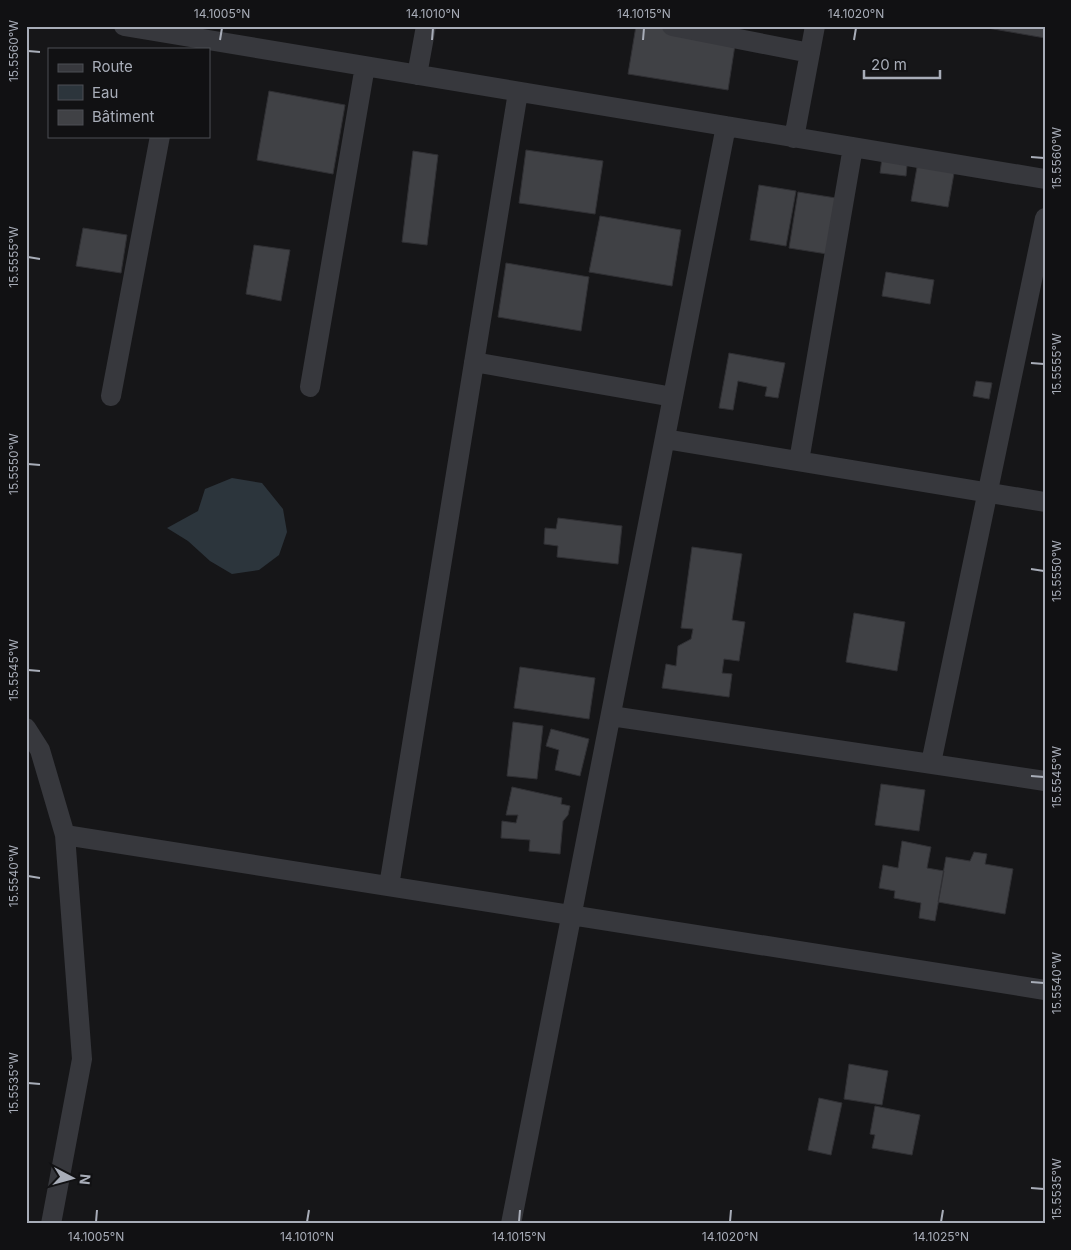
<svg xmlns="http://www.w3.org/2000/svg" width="1071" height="1250" font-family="Inter,sans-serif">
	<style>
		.water { fill: #2c353c }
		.building { fill: #404145; stroke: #303034 }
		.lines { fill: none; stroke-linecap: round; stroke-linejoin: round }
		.minor { stroke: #37383d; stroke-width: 20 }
		.ticks { fill: none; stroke: #a8adb8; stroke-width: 2 }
		.neatline { fill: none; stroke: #a8adb8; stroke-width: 2 }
		.ticks-label { font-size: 12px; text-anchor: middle; fill: #a8adb8 }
	</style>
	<rect width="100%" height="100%" fill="#161618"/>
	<!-- water -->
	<path class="water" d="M 232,478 L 262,483 L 283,509 L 287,532 L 279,555 L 259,570 L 232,574 L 210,561 L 188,541 L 167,528 L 198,511 L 205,489 Z"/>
	<!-- building -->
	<path class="building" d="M 636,26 L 703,26 L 737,32 L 728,90 L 628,74 Z
		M 976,26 L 1045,26 L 1045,38 Z
		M 269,91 L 345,105 L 333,174 L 257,160 Z
		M 526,150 L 603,161 L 595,214 L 519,203 Z
		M 413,151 L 438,155 L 427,245 L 402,242 Z
		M 883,151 L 908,155 L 906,176 L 880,173 Z
		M 919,156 L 956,162 L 948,207 L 911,201 Z
		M 759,185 L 796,191 L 786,246 L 750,240 Z
		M 798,192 L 836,198 L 827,254 L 789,248 Z
		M 600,216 L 681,230 L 672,286 L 589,272 Z
		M 83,228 L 127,235 L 121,273 L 76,266 Z
		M 254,245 L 290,250 L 281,301 L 246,294 Z
		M 506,263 L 589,277 L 581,331 L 498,317 Z
		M 886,272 L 934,280 L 930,304 L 882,296 Z
		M 729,353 L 785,363 L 778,398 L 765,396 L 767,387 L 738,381 L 733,410 L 719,408 Z
		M 976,381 L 992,383 L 989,399 L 973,396 Z
		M 558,518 L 622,526 L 618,564 L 557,557 L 558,546 L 544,544 L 545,528 L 556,529 Z
		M 692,547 L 742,554 L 732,620 L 745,622 L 739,661 L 724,659 L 722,673 L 732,674 L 729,697 L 662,688 L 666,664 L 676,666 L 678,646 L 691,639 L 693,629 L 681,628 Z
		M 854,613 L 905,622 L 897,671 L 846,662 Z
		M 520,667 L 595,678 L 589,719 L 514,708 Z
		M 513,722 L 543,726 L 537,779 L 507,776 Z
		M 551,729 L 589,739 L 580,776 L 555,770 L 559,750 L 546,746 Z
		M 881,784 L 925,790 L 919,831 L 875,825 Z
		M 512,787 L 562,798 L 561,804 L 570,806 L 568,815 L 563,821 L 560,854 L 529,851 L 530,840 L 501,838 L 502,821 L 516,823 L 518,815 L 506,815 Z
		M 902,841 L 931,847 L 927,868 L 944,871 L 935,921 L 919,918 L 921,903 L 894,898 L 895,891 L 879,888 L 883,865 L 898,868 Z
		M 974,852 L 987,854 L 985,864 L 1013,869 L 1005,914 L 938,902 L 946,857 L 970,861 Z
		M 849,1064 L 888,1071 L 882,1105 L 844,1099 Z
		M 819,1098 L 842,1103 L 831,1155 L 808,1150 Z
		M 875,1106 L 920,1115 L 912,1155 L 872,1148 L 875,1135 L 870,1134 Z"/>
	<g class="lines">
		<!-- minor -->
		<path class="minor" d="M 124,26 L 1045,179
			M 672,26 L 810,53
			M 417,75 L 426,26
			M 794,138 L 815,26
			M 474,362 L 673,397
			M 310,387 L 365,66
			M 111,396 L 160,136
			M 665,439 L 1045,502
			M 799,461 L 853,147
			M 611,716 L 1045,781
			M 26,728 L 40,750 L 65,835 L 82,1059 L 51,1224
			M 931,763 L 1045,218
			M 65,835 L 1045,990
			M 389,886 L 518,92
			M 511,1224 L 726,126"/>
	</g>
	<!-- ticks -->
	<path class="ticks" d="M 220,40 L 222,28M 432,40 L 433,28M 643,40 L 644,28M 854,40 L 856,28M 28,51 L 40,52M 1031,157 L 1044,158M 28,257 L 40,259M 1031,363 L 1044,364M 28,464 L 40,465M 1031,569 L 1044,571M 28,670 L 40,671M 1031,776 L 1044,777M 28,876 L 40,878M 1031,982 L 1044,983M 28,1083 L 40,1084M 1031,1188 L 1044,1189M 96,1222 L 97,1210M 307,1222 L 309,1210M 519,1222 L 520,1210M 730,1222 L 731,1210M 941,1222 L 943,1210"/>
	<!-- border -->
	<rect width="1071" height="1250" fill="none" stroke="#111113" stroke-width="55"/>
	<!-- legend -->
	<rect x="48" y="48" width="162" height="90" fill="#111113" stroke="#4d4f55"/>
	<rect x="58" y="64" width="25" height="8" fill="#37383d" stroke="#4d4f55"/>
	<text x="92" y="72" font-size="15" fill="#a8adb8">Route</text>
	<rect x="58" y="85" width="25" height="15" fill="#2c353c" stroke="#4d4f55"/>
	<text x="92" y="98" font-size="15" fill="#a8adb8">Eau</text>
	<rect x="58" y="110" width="25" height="15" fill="#404145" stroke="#4d4f55"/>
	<text x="92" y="122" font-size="15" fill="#a8adb8">Bâtiment</text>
	<!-- north arrow -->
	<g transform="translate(72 1178) rotate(96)" stroke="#111113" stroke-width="4" paint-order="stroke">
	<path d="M0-4L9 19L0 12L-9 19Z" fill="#a8adb8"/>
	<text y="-8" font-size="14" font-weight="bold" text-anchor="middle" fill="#a8adb8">N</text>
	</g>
	<!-- scale -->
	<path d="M864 70v8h76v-8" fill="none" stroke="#a8adb8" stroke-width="2.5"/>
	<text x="871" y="70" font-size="15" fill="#a8adb8" stroke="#111113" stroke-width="4" paint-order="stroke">20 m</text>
	<rect x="28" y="28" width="1016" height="1194" class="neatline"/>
	<g class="ticks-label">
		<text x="222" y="18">14.1005°N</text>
		<text x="433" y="18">14.1010°N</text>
		<text x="644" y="18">14.1015°N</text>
		<text x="856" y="18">14.1020°N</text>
		<text transform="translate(14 51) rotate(-90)" y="4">15.5560°W</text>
		<text transform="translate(1057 158) rotate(-90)" y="4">15.5560°W</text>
		<text transform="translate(14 257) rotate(-90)" y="4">15.5555°W</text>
		<text transform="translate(1057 364) rotate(-90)" y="4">15.5555°W</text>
		<text transform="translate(14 464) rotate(-90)" y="4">15.5550°W</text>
		<text transform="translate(1057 571) rotate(-90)" y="4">15.5550°W</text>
		<text transform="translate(14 670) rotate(-90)" y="4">15.5545°W</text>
		<text transform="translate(1057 777) rotate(-90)" y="4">15.5545°W</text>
		<text transform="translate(14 876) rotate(-90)" y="4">15.5540°W</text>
		<text transform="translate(1057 983) rotate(-90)" y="4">15.5540°W</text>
		<text transform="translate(14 1083) rotate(-90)" y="4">15.5535°W</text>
		<text transform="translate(1057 1189) rotate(-90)" y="4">15.5535°W</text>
		<text x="96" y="1241">14.1005°N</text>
		<text x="307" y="1241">14.1010°N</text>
		<text x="519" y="1241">14.1015°N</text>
		<text x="730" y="1241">14.1020°N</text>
		<text x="941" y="1241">14.1025°N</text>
	</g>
</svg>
